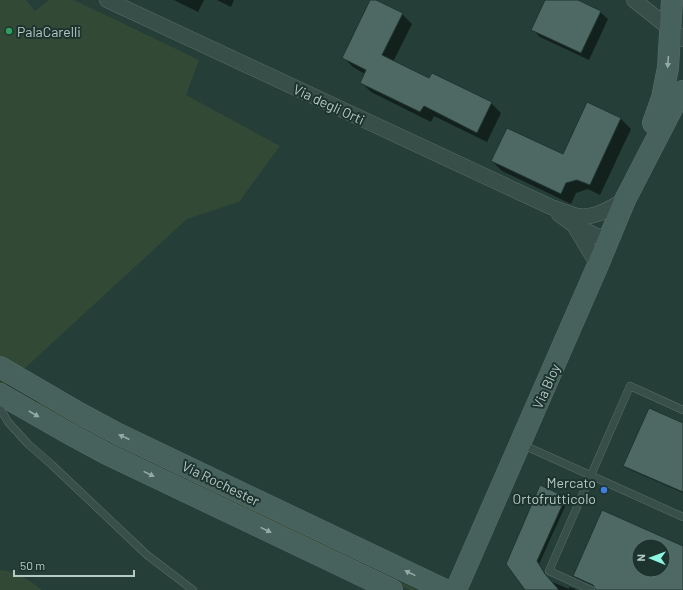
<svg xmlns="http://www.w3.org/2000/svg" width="683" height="590" font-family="Barlow,sans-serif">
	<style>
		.green { fill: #324a35 }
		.shadow { fill: #0007; fill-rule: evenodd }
		.building { fill: #4e6963; stroke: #1f3530; fill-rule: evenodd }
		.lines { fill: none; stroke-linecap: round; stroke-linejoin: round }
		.lane-casing { stroke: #596e6a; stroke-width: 8 }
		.street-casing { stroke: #596e6a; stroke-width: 16 }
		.secondary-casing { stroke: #596e6a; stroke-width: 22 }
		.lane { stroke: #384e49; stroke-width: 7 }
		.street { stroke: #384e49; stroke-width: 15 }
		.secondary { stroke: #47615c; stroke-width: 21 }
		.oneway { fill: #94aaa6 }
		.leisure-dot { fill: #2e9e5b; stroke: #1d332e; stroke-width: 1.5 }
		.shop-dot { fill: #3f7fe0; stroke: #1d332e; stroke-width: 1.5 }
		.labels { text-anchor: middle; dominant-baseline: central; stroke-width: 4; stroke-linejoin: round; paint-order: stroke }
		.poi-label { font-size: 14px; fill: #b5c9c5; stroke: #1d332e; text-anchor: start }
		.street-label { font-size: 14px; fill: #b5c9c5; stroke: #1d332e }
	</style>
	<rect width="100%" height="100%" fill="#253e38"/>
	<!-- green -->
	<path class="green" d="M 0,0 L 26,0 L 35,11 L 49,0 L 74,0 L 199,60 L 186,95 L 280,146 L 239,202 L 187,219 L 0,391 Z
		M 39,401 L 74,420 L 417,590 L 410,590 L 72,423 L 38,404 Z
		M 0,570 C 14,570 31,581 42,590 L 0,590 Z"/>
	<!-- shadow -->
	<path class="shadow" d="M 174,0 L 204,0 L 198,12 Z
		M 217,0 L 234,0 L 231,7 Z
		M 371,0 L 374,0 L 402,14 L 412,24 L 393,62 L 430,80 L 491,103 L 501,113 L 487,142 L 434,116 L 431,122 L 371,92 L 361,82 L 365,74 L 353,67 L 343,57 Z
		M 546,0 L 575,0 L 600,12 L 608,19 L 589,60 L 540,37 L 532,29 Z
		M 588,103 L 621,119 L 631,129 L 600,195 L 588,189 L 576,193 L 571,204 L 502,171 L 492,161 L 563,155 Z
		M 683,424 L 683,493 L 626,468 L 624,466 Z
		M 565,498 L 568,500 L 539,564 L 550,581 L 569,589 L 569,587 L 577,590 L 526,590 L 507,564 Z
		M 602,511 L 683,547 L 683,590 L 597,590 L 596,587 L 576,578 L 574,576 ZM 639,546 L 663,546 L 663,570 L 639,570 Z"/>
	<!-- building -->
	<path class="building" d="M 370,0 L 376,0 L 403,13 L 382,55 L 429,78 L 432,73 L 492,102 L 477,133 L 424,106 L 420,112 L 360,83 L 366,70 L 342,58 Z
		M 545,0 L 578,0 L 601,11 L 581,53 L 531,30 Z
		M 587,102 L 621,118 L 590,185 L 577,180 L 566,183 L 561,194 L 491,161 L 507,128 L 563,154 Z
		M 649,408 L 683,423 L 683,492 L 623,466 Z
		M 540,485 L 566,497 L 537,561 L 545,574 L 559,590 L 525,590 L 506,564 Z
		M 602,510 L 683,546 L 683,590 L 596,590 L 593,585 L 573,576 ZM 639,546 L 663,546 L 663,570 L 639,570 Z"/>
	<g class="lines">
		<!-- lane casing -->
		<g class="lane-casing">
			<path id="lane" d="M 0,408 L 8,422 L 28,444 L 52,465 L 147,555 L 193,590
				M 521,444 L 683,517
				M 591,590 L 549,571 L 630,386 L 683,410"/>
		</g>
		<!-- street casing -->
		<g class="street-casing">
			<path id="street" d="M 107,0 L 551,207 C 560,210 569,214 578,216 C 595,219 612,207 625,200
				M 634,0 L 683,39
				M 559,214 L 574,225 L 598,265
				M 574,225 L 596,236 L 610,238"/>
		</g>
		<!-- secondary casing -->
		<g class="secondary-casing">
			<path id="secondary" d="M 653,123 L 662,98 L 668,68 L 672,0
				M 0,367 L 79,413 L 118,434 L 445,590
				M 0,394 L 68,433 L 107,454 L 392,590
				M 456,590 L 598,265 L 625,200 L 677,99 L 683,91"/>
		</g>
		<!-- lane -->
		<use href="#lane" class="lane"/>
		<!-- street -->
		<use href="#street" class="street"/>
		<!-- secondary -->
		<use href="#secondary" class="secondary"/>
	</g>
	<!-- one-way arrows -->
	<defs><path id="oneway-solid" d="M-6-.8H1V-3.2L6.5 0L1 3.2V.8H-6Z"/></defs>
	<g class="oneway">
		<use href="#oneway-solid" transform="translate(668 62) rotate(94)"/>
		<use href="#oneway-solid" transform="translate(34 414) rotate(30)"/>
		<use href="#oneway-solid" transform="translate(124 437) rotate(-155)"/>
		<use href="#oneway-solid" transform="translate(149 474) rotate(26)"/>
		<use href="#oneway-solid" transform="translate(266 530) rotate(26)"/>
		<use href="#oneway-solid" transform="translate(410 573) rotate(-154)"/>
	</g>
	<!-- markers -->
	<circle class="leisure-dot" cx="9" cy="31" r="4"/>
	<circle class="shop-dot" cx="604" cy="490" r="4"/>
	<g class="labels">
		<!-- poi labels -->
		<g class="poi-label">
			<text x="17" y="31">PalaCarelli</text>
			<text x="596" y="482" text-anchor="end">Mercato<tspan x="596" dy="16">Ortofrutticolo</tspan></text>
		</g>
		<!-- street labels -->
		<g class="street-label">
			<text transform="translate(329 104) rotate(25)">Via degli Orti</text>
			<text transform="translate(546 386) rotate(-66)">Via Bloy</text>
			<text transform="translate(221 483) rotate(26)">Via Rochester</text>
		</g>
	</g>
	<!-- north arrow -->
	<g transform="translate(651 558) rotate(271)"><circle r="19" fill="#1d332e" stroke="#5a6f6a"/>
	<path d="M0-3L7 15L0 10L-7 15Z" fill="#8cf6e1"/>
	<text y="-6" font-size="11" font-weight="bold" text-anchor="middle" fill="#b5c9c5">N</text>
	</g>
	<!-- scale -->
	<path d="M14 570v6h120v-6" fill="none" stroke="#b5c9c5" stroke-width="2"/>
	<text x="20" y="570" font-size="12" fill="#b5c9c5" stroke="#1d332e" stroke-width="3" paint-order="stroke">50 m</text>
</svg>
